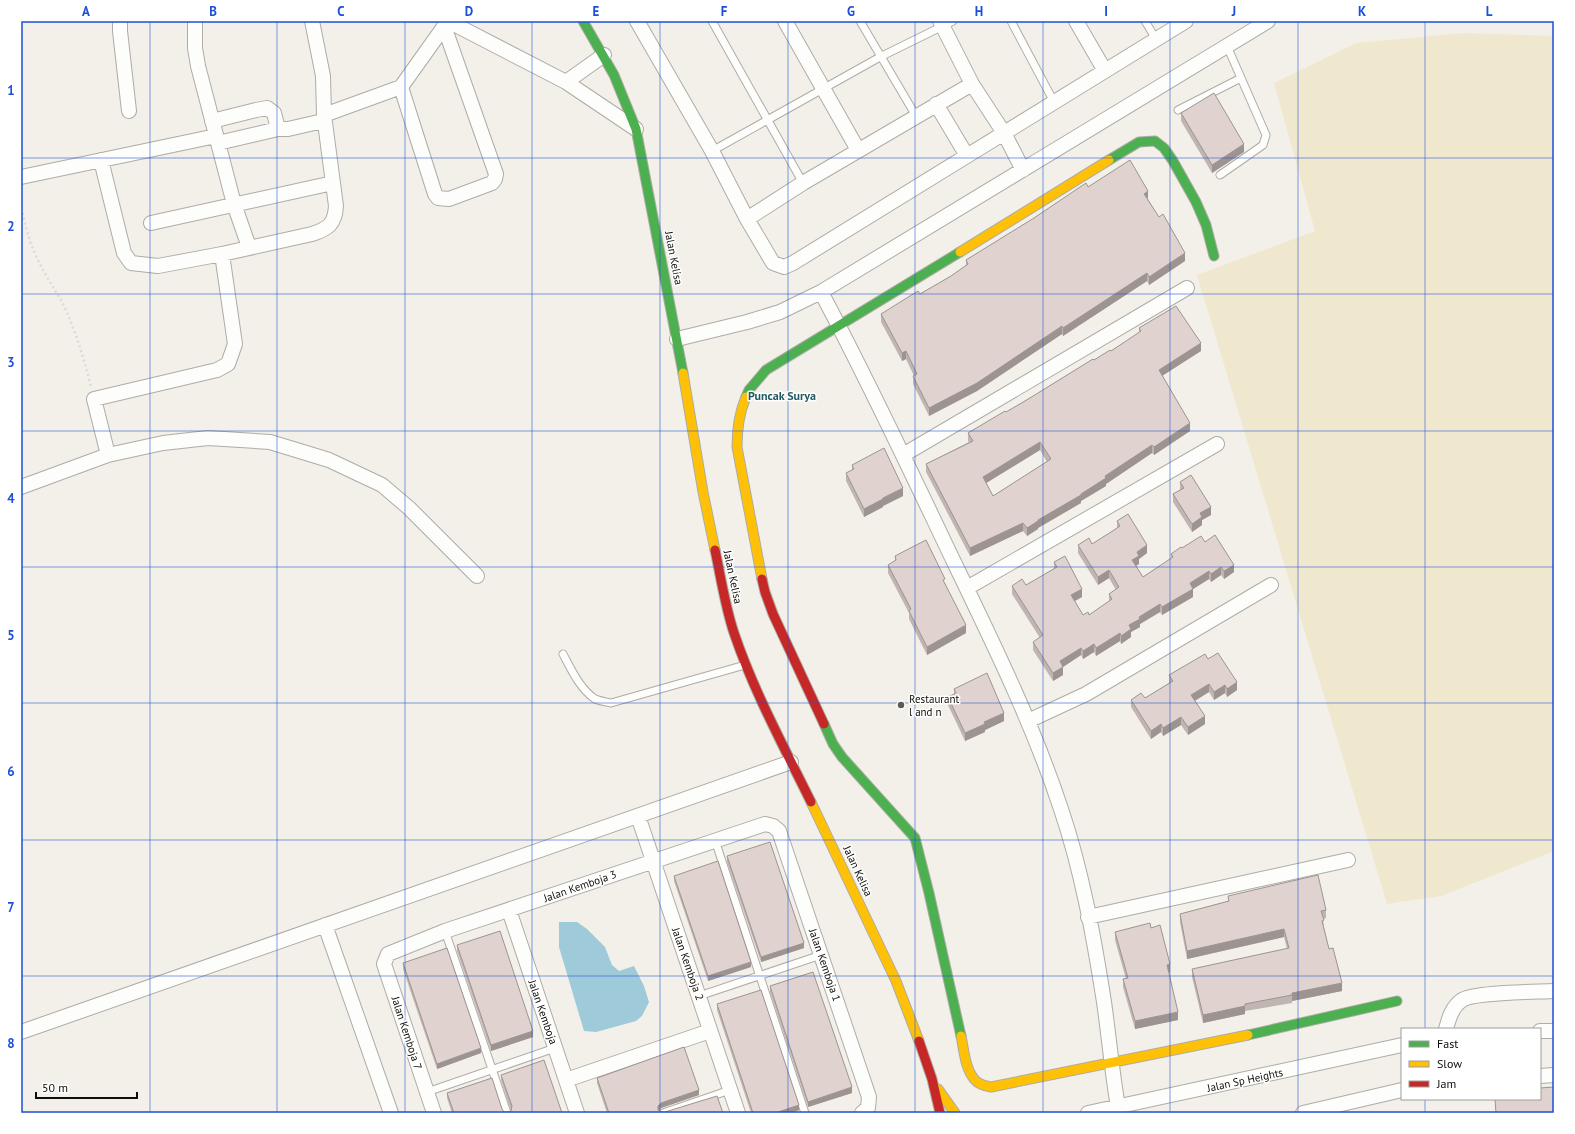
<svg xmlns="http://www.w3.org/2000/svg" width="1575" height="1134" font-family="'PT Sans',sans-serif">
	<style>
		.green { fill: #f0e8ce }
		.water { fill: #9fcada }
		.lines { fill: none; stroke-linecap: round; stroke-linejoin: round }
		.lane-casing { stroke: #aeaca6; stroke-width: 9 }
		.street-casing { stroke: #aeaca6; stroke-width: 16 }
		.fast-casing { stroke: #aeaca6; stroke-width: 11 }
		.slow-casing { stroke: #aeaca6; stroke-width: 11 }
		.jam-casing { stroke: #aeaca6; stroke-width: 11 }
		.path { stroke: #dbdad8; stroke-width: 2.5; stroke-dasharray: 2 3; stroke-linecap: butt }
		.lane { stroke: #fdfdfc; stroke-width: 7 }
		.street { stroke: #fdfdfc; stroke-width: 14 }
		.fast { stroke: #4caf50; stroke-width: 9 }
		.slow { stroke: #ffc107; stroke-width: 9 }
		.jam { stroke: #c62828; stroke-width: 9 }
		.wall { fill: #c1b5b2; fill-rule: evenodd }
		.shaded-wall { fill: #9d9491 }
		.building { fill: #e0d3cf; stroke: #9d9491; fill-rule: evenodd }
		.grid { fill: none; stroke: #1d4ed8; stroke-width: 1; stroke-opacity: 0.55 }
		.poi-dot { fill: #5e5c57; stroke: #fff; stroke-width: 1.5 }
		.labels { text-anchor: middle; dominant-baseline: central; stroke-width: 3; stroke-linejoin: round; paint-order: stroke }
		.street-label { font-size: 11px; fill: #0e0d09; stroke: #fff }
		.poi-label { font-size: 11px; fill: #0e0d09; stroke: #fff; text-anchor: start }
		.neighbourhood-label { font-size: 12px; font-weight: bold; fill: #1f5961; stroke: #fff }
		.neatline { fill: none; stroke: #1d4ed8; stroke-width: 1.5 }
		.grid-label { font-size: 13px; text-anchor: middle; font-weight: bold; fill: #1d4ed8 }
	</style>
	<rect width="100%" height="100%" fill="#f2f0e8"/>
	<!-- green -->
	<path class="green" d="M 1464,33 L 1554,36 L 1554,851 L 1441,896 L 1387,904 L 1197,275 L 1315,231 L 1274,83 L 1356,43 Z"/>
	<!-- water -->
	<path class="water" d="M 559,922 L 577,922 L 587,929 L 605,947 L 612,965 L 619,971 L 634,966 L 644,986 L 649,1002 L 642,1016 L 636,1021 L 596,1032 L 584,1031 L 559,947 Z"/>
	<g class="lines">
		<!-- lane casing -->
		<g class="lane-casing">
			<path id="lane" d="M 712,21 L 803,183
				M 860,21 L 916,116
				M 1011,21 L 1054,102
				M 1145,21 L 1156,39
				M 1178,110 L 1241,78
				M 712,151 L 880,57 L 953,21
				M 1220,175 L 1263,145 L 1266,135 L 1227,46
				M 563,654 C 571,669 580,689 595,699 C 600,701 606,702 611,703 L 745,665
				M 715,840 L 805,1113
				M 445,931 L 507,1113
				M 699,996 L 821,955
				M 427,1092 L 555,1048
				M 663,1113 L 730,1090"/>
		</g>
		<!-- street casing -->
		<g class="street-casing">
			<path id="street" d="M 120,21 L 120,31 L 129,111
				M 195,21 L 195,48 L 198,66 L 234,204 L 249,247
				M 312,21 L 323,76 L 324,115
				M 448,21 L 566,82 L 636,129
				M 637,21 L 712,151 L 747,219 L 773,263 L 784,267 L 793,263 L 1186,21
				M 785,21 L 858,150
				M 940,21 L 972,84 L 1004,133 L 1023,170
				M 1076,21 L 1105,71
				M 566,82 L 604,55
				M 401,87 L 435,194 L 438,198 L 449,199 L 492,183 L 495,179 L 496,174 L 444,26
				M 936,104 L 967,156
				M 212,121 L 256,110 L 267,108 L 274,113 L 278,129
				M 218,143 L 278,129 L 288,129 L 323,121
				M 101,160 L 124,253 L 131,263 L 158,266 L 222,254 L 312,234 C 328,229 335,224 336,206 L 324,115 L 401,87 L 448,21
				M 21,177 L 216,136
				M 747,219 L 803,183 L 972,84
				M 151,223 L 333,183
				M 821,292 C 868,380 910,470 953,560 C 992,641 1033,724 1061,809 C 1082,871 1094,938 1104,1002 C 1109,1037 1112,1072 1118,1107
				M 677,339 L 747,322 L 780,312 L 821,292 L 1268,21
				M 108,455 L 94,399 L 217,370 L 228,364 L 235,344 L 222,254
				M 903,455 L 1187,288
				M 21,487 L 108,455 L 163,443 L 208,438 L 270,442 L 329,460 L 382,485 L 409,508 L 477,576
				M 967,588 L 1217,444
				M 1028,721 L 1086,694 L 1271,585
				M 638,816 L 738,1113
				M 509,910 L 577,1113
				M 1088,917 L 1348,860
				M 325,925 L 391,1113
				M 1446,1029 C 1449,1018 1452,1007 1462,1000 C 1474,992 1536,992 1554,991
				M 1540,1031 L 1554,1031
				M 21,1032 L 791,762
				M 1540,1076 L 1554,1075
				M 566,1080 L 710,1031
				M 434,1113 L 384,964 L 388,954 L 445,931 L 765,824 L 773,826 L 779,831 L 869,1097 L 868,1108 L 862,1113
				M 1088,1113 L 1402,1045
				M 1303,1113 L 1402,1090"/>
		</g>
		<!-- fast casing -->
		<g class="fast-casing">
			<path id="fast" d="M 583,21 L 614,75 L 636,129 L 683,373
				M 1109,160 L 1139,142 L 1155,141 L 1164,148 L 1173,161 L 1196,202 L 1206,225 L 1214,256
				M 746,397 L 749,390 L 766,370 L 960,252
				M 824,724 L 833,744 L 842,757 L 915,838 L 929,893 L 961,1036
				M 1248,1035 L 1397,1001"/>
		</g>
		<!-- slow casing -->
		<g class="slow-casing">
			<path id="slow" d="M 960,252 L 1109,160
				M 683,373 L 703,492 L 715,550
				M 746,397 C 739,413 737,429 737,447 L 762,579
				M 811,802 L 896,981 L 919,1041
				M 961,1036 C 964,1049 965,1071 976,1081 C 980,1085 986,1086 991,1087 L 1248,1035
				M 938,1089 L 955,1113"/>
		</g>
		<!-- jam casing -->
		<g class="jam-casing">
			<path id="jam" d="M 715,550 C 721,578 725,606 734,633 C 754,692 784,747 811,802
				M 762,579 L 765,592 L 773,614 L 824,724
				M 919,1041 L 932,1079 L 940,1113"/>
		</g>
		<!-- path -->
		<path class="path" d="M 21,208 C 26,226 29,243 38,260 C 45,276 56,290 64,306 C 76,332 84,359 91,387"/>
		<!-- lane -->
		<use href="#lane" class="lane"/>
		<!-- street -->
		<use href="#street" class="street"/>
		<!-- fast -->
		<use href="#fast" class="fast"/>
		<!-- slow -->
		<use href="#slow" class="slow"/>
		<!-- jam -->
		<use href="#jam" class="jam"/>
	</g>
	<!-- wall -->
	<path class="wall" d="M 1181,113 L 1244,152 L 1212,173 L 1181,121 Z
		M 1088,187 L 1148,199 L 1185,261 L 1149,285 L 1147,281 L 1063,336 L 1062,334 L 977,391 L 929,416 L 913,384 L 913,376 L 914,376 L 906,359 L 902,361 L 881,322 L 881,314 L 920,294 L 951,276 L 966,266 L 966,260 Z
		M 1139,328 L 1201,351 L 1162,375 L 1190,431 L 1154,455 L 1152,453 L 1106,484 L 1106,486 L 1081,501 L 1081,503 L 1038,528 L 1038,529 L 1027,536 L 1023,531 L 970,556 L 926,472 L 926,464 L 969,442 L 968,441 L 968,433 L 1006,412 L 1094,360 L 1111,351 L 1139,333 ZM 1040,450 L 1047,462 L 993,496 L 986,483 Z
		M 852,465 L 903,496 L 883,506 L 883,507 L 864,517 L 846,481 L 846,473 L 852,470 Z
		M 1180,482 L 1211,515 L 1202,520 L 1202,525 L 1192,532 L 1173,502 L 1173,494 L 1180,490 Z
		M 1117,521 L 1147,553 L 1139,559 L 1139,564 L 1136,566 L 1143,577 L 1171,559 L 1171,554 L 1182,548 L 1205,542 L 1234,572 L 1224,579 L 1221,575 L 1211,582 L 1209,579 L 1193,589 L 1193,597 L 1162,615 L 1160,612 L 1140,624 L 1140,627 L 1131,632 L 1131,637 L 1121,644 L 1120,641 L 1096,656 L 1094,652 L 1083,659 L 1081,655 L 1063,667 L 1063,675 L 1053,681 L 1033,650 L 1033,642 L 1040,638 L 1012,594 L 1012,586 L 1026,585 L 1054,569 L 1054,562 L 1082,597 L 1075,601 L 1083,615 L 1089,615 L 1109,602 L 1109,594 L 1116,590 L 1109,578 L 1098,585 L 1078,553 L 1078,545 L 1092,544 L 1117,528 Z
		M 895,556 L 945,583 L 966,633 L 927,655 L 909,619 L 909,613 L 888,573 L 888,565 L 895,561 Z
		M 1208,659 L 1237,690 L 1227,697 L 1225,693 L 1214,700 L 1209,692 L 1195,701 L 1205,724 L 1188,735 L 1181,725 L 1163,736 L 1161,732 L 1151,739 L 1131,707 L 1131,700 L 1145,698 L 1169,683 L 1169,675 Z
		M 954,689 L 1004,721 L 985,730 L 985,732 L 965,741 L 948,705 L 948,697 L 954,694 Z
		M 727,856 L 804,948 L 761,962 L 727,862 Z
		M 674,876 L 751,967 L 708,981 L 674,881 Z
		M 1228,896 L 1326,910 L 1326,918 L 1323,919 L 1324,928 L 1329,949 L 1342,991 L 1292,1001 L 1292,1003 L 1245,1011 L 1245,1014 L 1203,1023 L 1192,977 L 1192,969 L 1287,949 L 1284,937 L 1187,959 L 1180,922 L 1180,914 L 1228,901 Z
		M 1115,932 L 1170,972 L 1168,973 L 1178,1020 L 1135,1029 L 1123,987 L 1123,979 L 1126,979 L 1115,940 Z
		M 457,945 L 533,1037 L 491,1051 L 457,951 Z
		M 403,963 L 481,1053 L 437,1069 L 403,969 Z
		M 770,986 L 852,1093 L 808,1107 L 770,992 Z
		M 717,1004 L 799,1110 L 791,1113 L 751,1113 L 717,1010 Z
		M 501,1075 L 562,1113 L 452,1113 L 447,1098 L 447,1093 L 502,1109 L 504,1112 L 508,1112 L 511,1111 L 501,1080 Z
		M 597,1078 L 699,1095 L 661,1108 L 659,1110 L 662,1112 L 723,1113 L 607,1113 L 597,1083 Z"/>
	<!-- shaded-wall -->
	<path class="shaded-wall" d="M 1244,144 L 1244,152 L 1212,173 L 1212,165 Z
		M 1148,191 L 1148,199 L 1144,194 Z
		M 1185,253 L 1185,261 L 1149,285 L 1149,277 Z
		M 1147,273 L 1147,281 L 1063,336 L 1063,328 Z
		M 1062,326 L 1062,334 L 977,391 L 929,416 L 929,408 Z
		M 1201,343 L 1201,351 L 1159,378 L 1159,370 Z
		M 906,351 L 906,359 L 902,361 L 902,353 Z
		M 1190,423 L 1190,431 L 1154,455 L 1154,447 Z
		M 1040,442 L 1040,450 L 983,485 L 983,477 Z
		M 1152,445 L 1152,453 L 1106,484 L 1106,486 L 1081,501 L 1081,503 L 1038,528 L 1038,529 L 1027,536 L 1027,528 L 1038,520 L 1081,494 L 1105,476 Z
		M 903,488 L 903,496 L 883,506 L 883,507 L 864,517 L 864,509 L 883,498 Z
		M 1211,507 L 1211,515 L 1202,520 L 1202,525 L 1192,532 L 1192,524 L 1200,513 Z
		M 1023,523 L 1023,531 L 970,556 L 970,548 Z
		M 1147,545 L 1147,553 L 1139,559 L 1139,564 L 1132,568 L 1132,560 L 1137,552 Z
		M 1234,565 L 1234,572 L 1224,579 L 1224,571 Z
		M 1221,567 L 1221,575 L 1211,582 L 1211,574 Z
		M 1109,570 L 1109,578 L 1098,585 L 1098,577 Z
		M 1209,571 L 1209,579 L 1193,589 L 1193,597 L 1162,615 L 1162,607 L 1190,583 Z
		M 1082,589 L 1082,597 L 1071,603 L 1071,595 Z
		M 1160,604 L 1160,612 L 1140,624 L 1140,627 L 1131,632 L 1131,637 L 1121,644 L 1121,636 L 1129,625 L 1139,617 Z
		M 966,625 L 966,633 L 927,655 L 927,647 Z
		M 1120,633 L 1120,641 L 1096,656 L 1096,648 Z
		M 1094,644 L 1094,652 L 1083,659 L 1083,651 Z
		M 1081,648 L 1081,655 L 1063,667 L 1063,675 L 1053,681 L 1053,673 L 1060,661 Z
		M 1237,682 L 1237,690 L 1227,697 L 1227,689 Z
		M 1209,684 L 1209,692 L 1191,703 L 1191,695 Z
		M 1225,685 L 1225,693 L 1214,700 L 1214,692 Z
		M 1004,713 L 1004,721 L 985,730 L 985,732 L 965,741 L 965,733 L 984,722 Z
		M 1205,716 L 1205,724 L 1188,735 L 1188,727 Z
		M 1181,717 L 1181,725 L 1163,736 L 1163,728 Z
		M 1161,724 L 1161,732 L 1151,739 L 1151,731 Z
		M 1284,929 L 1284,937 L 1187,959 L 1187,951 Z
		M 804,943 L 804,948 L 761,962 L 761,957 Z
		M 751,962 L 751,967 L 708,981 L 708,976 Z
		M 1170,964 L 1170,972 L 1167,973 L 1167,965 Z
		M 1342,983 L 1342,991 L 1292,1001 L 1292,993 Z
		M 1245,1006 L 1245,1014 L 1203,1023 L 1203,1015 Z
		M 1178,1012 L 1178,1020 L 1135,1029 L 1135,1021 Z
		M 533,1031 L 533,1037 L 491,1051 L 491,1045 Z
		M 481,1048 L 481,1053 L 437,1069 L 437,1064 Z
		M 852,1087 L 852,1093 L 808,1107 L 808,1102 Z
		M 699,1090 L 699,1095 L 661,1108 L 658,1112 L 658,1106 L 661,1103 Z
		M 799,1105 L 799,1110 L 791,1113 L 775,1113 Z"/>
	<!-- building -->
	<path class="building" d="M 1214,93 L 1244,144 L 1212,165 L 1181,113 Z
		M 1130,160 L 1148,191 L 1144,194 L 1159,217 L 1163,214 L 1185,253 L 1149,277 L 1147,273 L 1063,328 L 1062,326 L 977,383 L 929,408 L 913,376 L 917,374 L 906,351 L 902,353 L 881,314 L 918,291 L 920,294 L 951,276 L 968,264 L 966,260 L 1034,218 L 1086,183 L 1088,187 Z
		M 1176,306 L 1201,343 L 1159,370 L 1190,423 L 1154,447 L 1152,445 L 1105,476 L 1106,478 L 1081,494 L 1081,495 L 1038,520 L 1038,521 L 1027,528 L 1023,523 L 970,548 L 926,464 L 973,441 L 968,433 L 1005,411 L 1006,412 L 1025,401 L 1093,359 L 1094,360 L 1110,350 L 1111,351 L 1141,331 L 1139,328 ZM 1040,442 L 1051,459 L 993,496 L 983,477 Z
		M 884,448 L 903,488 L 883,498 L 883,499 L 864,509 L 846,473 L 854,469 L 852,465 Z
		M 1191,475 L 1211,507 L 1200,513 L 1202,517 L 1192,524 L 1173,494 L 1184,488 L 1180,482 Z
		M 1128,514 L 1147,545 L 1137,552 L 1139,556 L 1132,560 L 1143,577 L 1173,557 L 1171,554 L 1181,547 L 1182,548 L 1201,536 L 1205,542 L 1215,535 L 1234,565 L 1224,571 L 1221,567 L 1211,574 L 1209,571 L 1190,583 L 1193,589 L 1162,607 L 1160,604 L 1139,617 L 1140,619 L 1129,625 L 1131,629 L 1121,636 L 1120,633 L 1096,648 L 1094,644 L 1083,651 L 1081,648 L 1060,661 L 1063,667 L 1053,673 L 1033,642 L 1043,635 L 1012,586 L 1022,579 L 1026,585 L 1057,567 L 1054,562 L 1065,556 L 1082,589 L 1071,595 L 1083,615 L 1088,612 L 1089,615 L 1112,599 L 1109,594 L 1119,587 L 1109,570 L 1098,577 L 1078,545 L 1089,538 L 1092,544 L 1111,532 L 1120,526 L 1117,521 Z
		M 926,540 L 945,579 L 943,580 L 966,625 L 927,647 L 909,611 L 911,609 L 888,565 L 896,560 L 895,556 Z
		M 1218,653 L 1237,682 L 1227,689 L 1225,685 L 1214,692 L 1209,684 L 1191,695 L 1205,716 L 1188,727 L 1181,717 L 1163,728 L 1161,724 L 1151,731 L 1131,700 L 1141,693 L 1145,698 L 1173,681 L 1169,675 L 1205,654 L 1208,659 Z
		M 987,673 L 1004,713 L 984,722 L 985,724 L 965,733 L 948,697 L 956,693 L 954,689 Z
		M 770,842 L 804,943 L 761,957 L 727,856 Z
		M 718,861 L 751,962 L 708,976 L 674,876 Z
		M 1318,875 L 1326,910 L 1321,911 L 1324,920 L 1322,921 L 1329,949 L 1333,948 L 1342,983 L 1292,993 L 1292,995 L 1245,1004 L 1245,1006 L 1203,1015 L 1192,969 L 1289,948 L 1284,929 L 1187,951 L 1180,914 L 1229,901 L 1228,896 Z
		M 1150,923 L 1151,928 L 1160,925 L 1170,964 L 1167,965 L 1178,1012 L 1135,1021 L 1123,979 L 1128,978 L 1115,932 Z
		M 500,931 L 533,1031 L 491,1045 L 457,945 Z
		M 447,948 L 481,1048 L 437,1064 L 403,963 Z
		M 813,972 L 852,1087 L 808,1102 L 770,986 Z
		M 761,990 L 799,1105 L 775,1113 L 753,1113 L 717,1004 Z
		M 684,1047 L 699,1090 L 661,1103 L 658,1106 L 658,1110 L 662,1112 L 665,1112 L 717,1096 L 723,1113 L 609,1113 L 597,1078 Z
		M 544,1060 L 562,1113 L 454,1113 L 447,1093 L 492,1078 L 502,1109 L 504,1112 L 508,1112 L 511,1111 L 512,1106 L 501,1075 Z
		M 1554,1087 L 1554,1113 L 1496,1113 L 1495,1099 L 1540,1099 L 1540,1088 Z"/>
	<!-- grid -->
	<path class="grid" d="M 150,21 L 150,1113M 277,21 L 277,1113M 405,21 L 405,1113M 532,21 L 532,1113M 660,21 L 660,1113M 788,21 L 788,1113M 915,21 L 915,1113M 1043,21 L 1043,1113M 1170,21 L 1170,1113M 1298,21 L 1298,1113M 1425,21 L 1425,1029M 21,158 L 1554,158M 21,294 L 1554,294M 21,431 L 1554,431M 21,567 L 1554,567M 21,703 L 1554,703M 21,840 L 1554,840M 21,976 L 1554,976M 1425,1099 L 1425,1113"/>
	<!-- markers -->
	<circle class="poi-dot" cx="901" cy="705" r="4"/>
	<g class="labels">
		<!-- street labels -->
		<g class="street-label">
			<text transform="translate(674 258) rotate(79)">Jalan Kelisa</text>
			<text transform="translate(733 577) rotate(78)">Jalan Kelisa</text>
			<text transform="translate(858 871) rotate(65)">Jalan Kelisa</text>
			<text transform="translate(580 886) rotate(-19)">Jalan Kemboja 3</text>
			<text transform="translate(688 964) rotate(71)">Jalan Kemboja 2</text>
			<text transform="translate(825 965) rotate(71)">Jalan Kemboja 1</text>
			<text transform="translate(543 1012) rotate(71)">Jalan Kemboja</text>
			<text transform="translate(407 1033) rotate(72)">Jalan Kemboja 7</text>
			<text transform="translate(1245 1080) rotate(-12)">Jalan Sp Heights</text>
		</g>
		<!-- poi labels -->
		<g class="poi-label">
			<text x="909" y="699">Restaurant<tspan x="909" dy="13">l and n</tspan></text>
		</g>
		<!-- neighbourhood labels -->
		<g class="neighbourhood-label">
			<text x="782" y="395">Puncak Surya</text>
		</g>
	</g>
	<!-- border -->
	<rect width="1575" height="1134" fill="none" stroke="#ffffff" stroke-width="44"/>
	<!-- legend -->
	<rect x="1401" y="1028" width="140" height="72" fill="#ffffff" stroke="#9f9e9d"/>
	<rect x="1409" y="1041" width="20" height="6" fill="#4caf50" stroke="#9f9e9d"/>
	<text x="1437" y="1048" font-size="12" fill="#0e0d09">Fast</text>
	<rect x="1409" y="1061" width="20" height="6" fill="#ffc107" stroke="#9f9e9d"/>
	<text x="1437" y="1068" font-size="12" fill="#0e0d09">Slow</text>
	<rect x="1409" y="1081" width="20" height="6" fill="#c62828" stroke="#9f9e9d"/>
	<text x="1437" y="1088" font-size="12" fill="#0e0d09">Jam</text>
	<!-- scale -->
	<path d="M36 1092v6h101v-6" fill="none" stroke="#0e0d09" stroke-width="2"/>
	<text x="42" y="1092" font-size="12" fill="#0e0d09" stroke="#ffffff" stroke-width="3" paint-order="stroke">50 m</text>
	<rect x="22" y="22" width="1531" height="1090" class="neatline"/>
	<g class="grid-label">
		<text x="86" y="16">A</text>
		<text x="213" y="16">B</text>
		<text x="341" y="16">C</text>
		<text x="469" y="16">D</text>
		<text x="596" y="16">E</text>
		<text x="724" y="16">F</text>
		<text x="851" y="16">G</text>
		<text x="979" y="16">H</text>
		<text x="1106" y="16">I</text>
		<text x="1234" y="16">J</text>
		<text x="1362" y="16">K</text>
		<text x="1489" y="16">L</text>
		<text x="11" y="95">1</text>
		<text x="11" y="231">2</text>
		<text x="11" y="367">3</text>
		<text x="11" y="503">4</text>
		<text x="11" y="640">5</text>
		<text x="11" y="776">6</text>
		<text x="11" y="912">7</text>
		<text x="11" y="1048">8</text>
	</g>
</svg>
